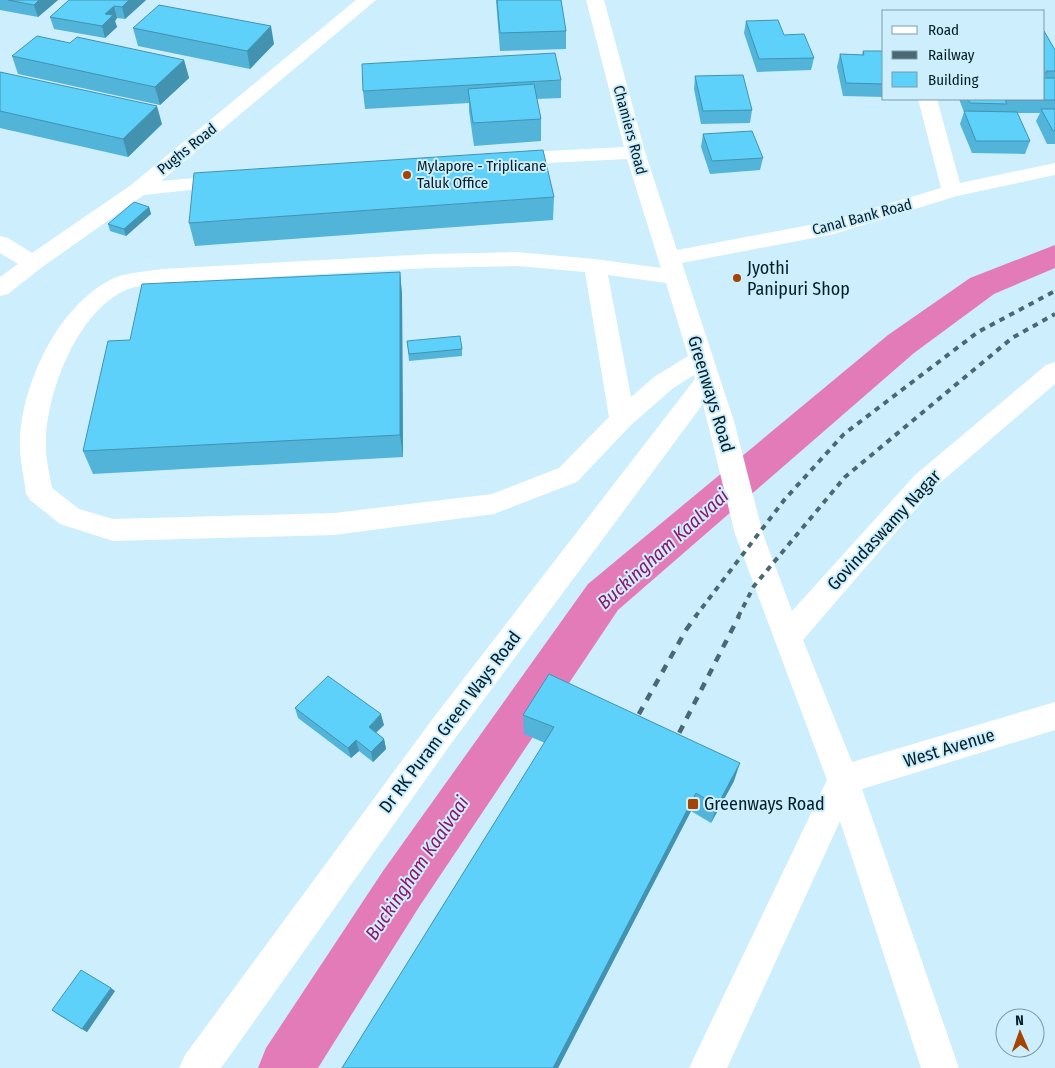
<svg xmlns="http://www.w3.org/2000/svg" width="1055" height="1068" font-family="'Fira Sans Condensed',sans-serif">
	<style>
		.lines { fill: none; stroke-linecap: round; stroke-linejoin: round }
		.canal { fill: #e47bb9; fill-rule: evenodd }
		.minor { fill: #fff; fill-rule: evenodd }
		.rail-far1 { stroke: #4a6873; stroke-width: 4; stroke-dasharray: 5.5 5.5; stroke-linecap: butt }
		.rail { stroke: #4a6873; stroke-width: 4.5; stroke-dasharray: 8 8; stroke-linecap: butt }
		.wall { fill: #51b4d8 }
		.shaded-wall { fill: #4292b0 }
		.building { fill: #5ed1fb; stroke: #4292b0 }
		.poi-dot { fill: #a54302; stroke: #cdeefc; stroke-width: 2 }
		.labels { text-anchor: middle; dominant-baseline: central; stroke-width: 4; stroke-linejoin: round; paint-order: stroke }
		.far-street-label { font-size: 15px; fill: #021e28; stroke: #cdeefc }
		.far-poi-label { font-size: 15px; fill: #021e28; stroke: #cdeefc; text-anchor: start }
		.poi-label { font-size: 18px; fill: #021e28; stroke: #cdeefc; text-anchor: start }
		.street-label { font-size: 18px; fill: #021e28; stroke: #cdeefc }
		.water-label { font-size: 19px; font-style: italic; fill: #92106a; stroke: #cdeefc }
	</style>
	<rect width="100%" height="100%" fill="#cdeefc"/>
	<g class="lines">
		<!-- canal -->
		<path class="canal" d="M 1055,245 L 1055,268 L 994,294 L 914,353 L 618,610 L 419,907 L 318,1068 L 258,1068 L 266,1048 L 383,871 L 588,584 L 888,335 L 970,278 Z"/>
		<!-- minor -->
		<path class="minor" d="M 356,0 L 376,0 L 161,181 L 229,175 L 236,177 L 239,181 L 236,185 L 144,195 L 41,268 L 8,294 L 0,296 L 0,277 L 18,264 L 0,253 L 0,236 L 8,238 L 32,253 L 131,185 Z
			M 586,0 L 604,0 L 645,152 L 677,250 L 831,221 L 941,188 L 918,99 L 937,99 L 960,183 L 1055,163 L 1055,175 L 957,196 L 834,234 L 682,263 L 734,421 L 763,534 L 792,611 L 915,475 L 1046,365 L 1055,362 L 1055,384 L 933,489 L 803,640 L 852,762 L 1055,702 L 1055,730 L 862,789 L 959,1068 L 921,1068 L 840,821 L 727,1068 L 689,1068 L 827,780 L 735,534 L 703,404 L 453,741 L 221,1068 L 179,1068 L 185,1055 L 431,721 L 695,379 L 694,375 L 672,389 L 631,425 L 577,482 L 494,514 L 334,535 L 113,541 L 60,524 L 30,500 L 26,493 C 24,476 19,458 20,440 C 22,383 58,307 110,280 C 125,272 145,272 162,269 L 430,254 L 516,252 L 595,259 L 661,268 L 627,159 L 506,165 L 499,163 L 496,159 L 499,155 L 506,153 L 624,147 ZM 516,266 L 585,272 L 609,417 L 559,468 L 492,494 L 334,513 L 113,519 L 79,509 L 52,488 C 49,472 45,455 46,439 C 48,389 78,310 128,289 C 138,285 151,286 162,283 L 430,268 ZM 608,275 L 666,283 L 688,356 L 654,377 L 631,397 Z"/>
		<!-- rail-far1 -->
		<path class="rail-far1" d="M 695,617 L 785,499 L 844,434 L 978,332 L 1055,291
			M 738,617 L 754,586 L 845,477 L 1012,338 L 1055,314"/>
		<!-- rail -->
		<path class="rail" d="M 631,728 L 686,630 L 696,616
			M 672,747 L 739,616"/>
	</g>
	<!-- wall -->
	<path class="wall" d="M 0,0 L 58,0 L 38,17 L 0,10 Z
		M 69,0 L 146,0 L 125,19 L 117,18 L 115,21 L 117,27 L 105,38 L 54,29 L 50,17 Z
		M 496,0 L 561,0 L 566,31 L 566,49 L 500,51 Z
		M 746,21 L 784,35 L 814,58 L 811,70 L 757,72 L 744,33 Z
		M 133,28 L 274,44 L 250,69 L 138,46 Z
		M 1044,31 L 1055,50 L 1055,144 L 1047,144 L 1036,121 L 1040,113 L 1017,113 L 1030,141 L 1025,154 L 972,153 L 960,124 L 964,112 L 959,99 L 1044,99 Z
		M 863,51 L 884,51 L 884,97 L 843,96 L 837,67 L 840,54 L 862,55 Z
		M 12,56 L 184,60 L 189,78 L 160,105 L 18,74 Z
		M 0,72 L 162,124 L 128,157 L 0,128 Z
		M 695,76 L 752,110 L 750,123 L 701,124 L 694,89 Z
		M 561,80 L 561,98 L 537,99 L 541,119 L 541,141 L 474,146 L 469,111 L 469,103 L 365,109 L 363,91 Z
		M 703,134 L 763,158 L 760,170 L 710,174 L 701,147 Z
		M 554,197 L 553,220 L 195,246 L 189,223 Z
		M 149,207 L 151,214 L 126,236 L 110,231 L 108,224 Z
		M 400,272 L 402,295 L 403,457 L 93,474 L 83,451 L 130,340 Z
		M 407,341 L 462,349 L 462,356 L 409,361 Z
		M 295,708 L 384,725 L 376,733 L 384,739 L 386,749 L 373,762 L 359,751 L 351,758 L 298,718 Z
		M 523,715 L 734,781 L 711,823 L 691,811 L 558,1068 L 342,1068 L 545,743 L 524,734 Z
		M 115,991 L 87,1032 L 57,1014 L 52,1010 Z"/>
	<!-- shaded-wall -->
	<path class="shaded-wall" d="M 39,0 L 58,0 L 38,17 L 34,5 Z
		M 129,0 L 146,0 L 125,19 L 122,7 Z
		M 114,6 L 117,18 L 115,21 L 117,27 L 105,38 L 102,26 L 105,14 Z
		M 271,26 L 274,44 L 250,69 L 247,51 Z
		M 184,60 L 189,78 L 160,105 L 155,87 Z
		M 157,106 L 162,124 L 128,157 L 123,139 Z
		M 149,207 L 151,214 L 126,236 L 124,229 Z
		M 400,272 L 402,295 L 403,457 L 400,435 Z
		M 381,714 L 384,725 L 371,737 L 369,727 Z
		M 384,739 L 386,749 L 373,762 L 371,752 Z
		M 356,740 L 359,751 L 351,758 L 348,748 Z
		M 740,763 L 734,781 L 711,823 L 717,806 Z
		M 696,793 L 691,811 L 558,1068 L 553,1068 Z
		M 111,988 L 115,991 L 87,1032 L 82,1029 Z"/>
	<!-- building -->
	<path class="building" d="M 8,0 L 39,0 L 34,5 Z
		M 69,0 L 129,0 L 122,7 L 114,6 L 105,14 L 113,15 L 102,26 L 50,17 Z
		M 497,0 L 561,0 L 566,31 L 500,33 Z
		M 159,5 L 271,26 L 247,51 L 133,28 Z
		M 778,20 L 784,35 L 804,34 L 814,58 L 759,59 L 746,21 Z
		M 1044,31 L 1055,50 L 1055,71 L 1046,71 L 1047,73 L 1044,73 Z
		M 37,36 L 70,43 L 77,37 L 184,60 L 155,87 L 12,56 Z
		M 863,51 L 884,51 L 884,84 L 846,83 L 840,54 L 864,55 Z
		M 555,53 L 561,80 L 363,91 L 362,64 Z
		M 0,72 L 157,106 L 123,139 L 0,111 Z
		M 743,75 L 752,110 L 703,111 L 695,76 Z
		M 1044,78 L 1055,78 L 1055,100 L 1005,100 L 1007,104 L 970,103 L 968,99 L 1044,99 Z
		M 534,84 L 541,119 L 473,123 L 468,89 Z
		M 1041,109 L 1055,109 L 1055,131 L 1053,131 Z
		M 964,111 L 1017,112 L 1030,141 L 976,141 Z
		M 752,131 L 763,158 L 712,161 L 703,134 Z
		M 543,150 L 554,197 L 189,223 L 194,173 Z
		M 134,202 L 149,207 L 124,229 L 108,224 Z
		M 400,272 L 400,435 L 83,451 L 108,341 L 130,340 L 142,284 Z
		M 460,336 L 462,349 L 409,354 L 407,341 Z
		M 549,674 L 740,763 L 717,806 L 696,793 L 553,1068 L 342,1068 L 554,727 L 523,715 Z
		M 328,676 L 381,714 L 369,727 L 384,739 L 371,752 L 356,740 L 348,748 L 295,708 Z
		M 81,970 L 111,988 L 82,1029 L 52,1010 Z"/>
	<!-- markers -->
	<g class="poi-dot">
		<circle cx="407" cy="175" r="5"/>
		<circle cx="737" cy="278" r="5"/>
		<rect x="687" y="798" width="12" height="12" rx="2.5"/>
	</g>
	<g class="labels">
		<!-- far-street labels -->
		<g class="far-street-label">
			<text transform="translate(630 130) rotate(75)">Chamiers Road</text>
			<text transform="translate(187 149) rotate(-39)">Pughs Road</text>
			<text transform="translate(862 217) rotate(-15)">Canal Bank Road</text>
		</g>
		<!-- far-poi labels -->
		<g class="far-poi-label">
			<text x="417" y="166">Mylapore - Triplicane<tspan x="417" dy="17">Taluk Office</tspan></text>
		</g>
		<!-- poi labels -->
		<g class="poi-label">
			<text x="747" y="268">Jyothi<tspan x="747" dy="21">Panipuri Shop</tspan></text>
			<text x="704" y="804">Greenways Road</text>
		</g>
		<!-- street labels -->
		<g class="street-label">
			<text transform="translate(711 394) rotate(73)">Greenways Road</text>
			<text transform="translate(884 530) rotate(-47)">Govindaswamy Nagar</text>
			<text transform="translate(450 722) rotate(-53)">Dr RK Puram Green Ways Road</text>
			<text transform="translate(949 748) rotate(-17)">West Avenue</text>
		</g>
		<!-- water labels -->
		<g class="water-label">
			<text transform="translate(663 549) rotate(-42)">Buckingham Kaalvaai</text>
			<text transform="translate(417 868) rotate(-56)">Buckingham Kaalvaai</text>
		</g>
	</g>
	<!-- legend -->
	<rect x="882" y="10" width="162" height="90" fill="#cdeefc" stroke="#7c9ba7"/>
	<rect x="892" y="26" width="25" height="8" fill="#ffffff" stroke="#7c9ba7"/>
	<text x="928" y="35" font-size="15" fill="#021e28">Road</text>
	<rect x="892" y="51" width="25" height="8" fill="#4a6873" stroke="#7c9ba7"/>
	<text x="928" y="60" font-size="15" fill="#021e28">Railway</text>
	<rect x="892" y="72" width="25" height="15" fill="#5ed1fb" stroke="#7c9ba7"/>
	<text x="928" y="85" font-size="15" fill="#021e28">Building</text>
	<!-- north arrow -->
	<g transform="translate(1020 1033) rotate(358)"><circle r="24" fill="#cdeefc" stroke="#7c9ba7"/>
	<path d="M0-4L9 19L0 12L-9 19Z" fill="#a54302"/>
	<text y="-8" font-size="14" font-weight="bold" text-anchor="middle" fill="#021e28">N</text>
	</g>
</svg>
